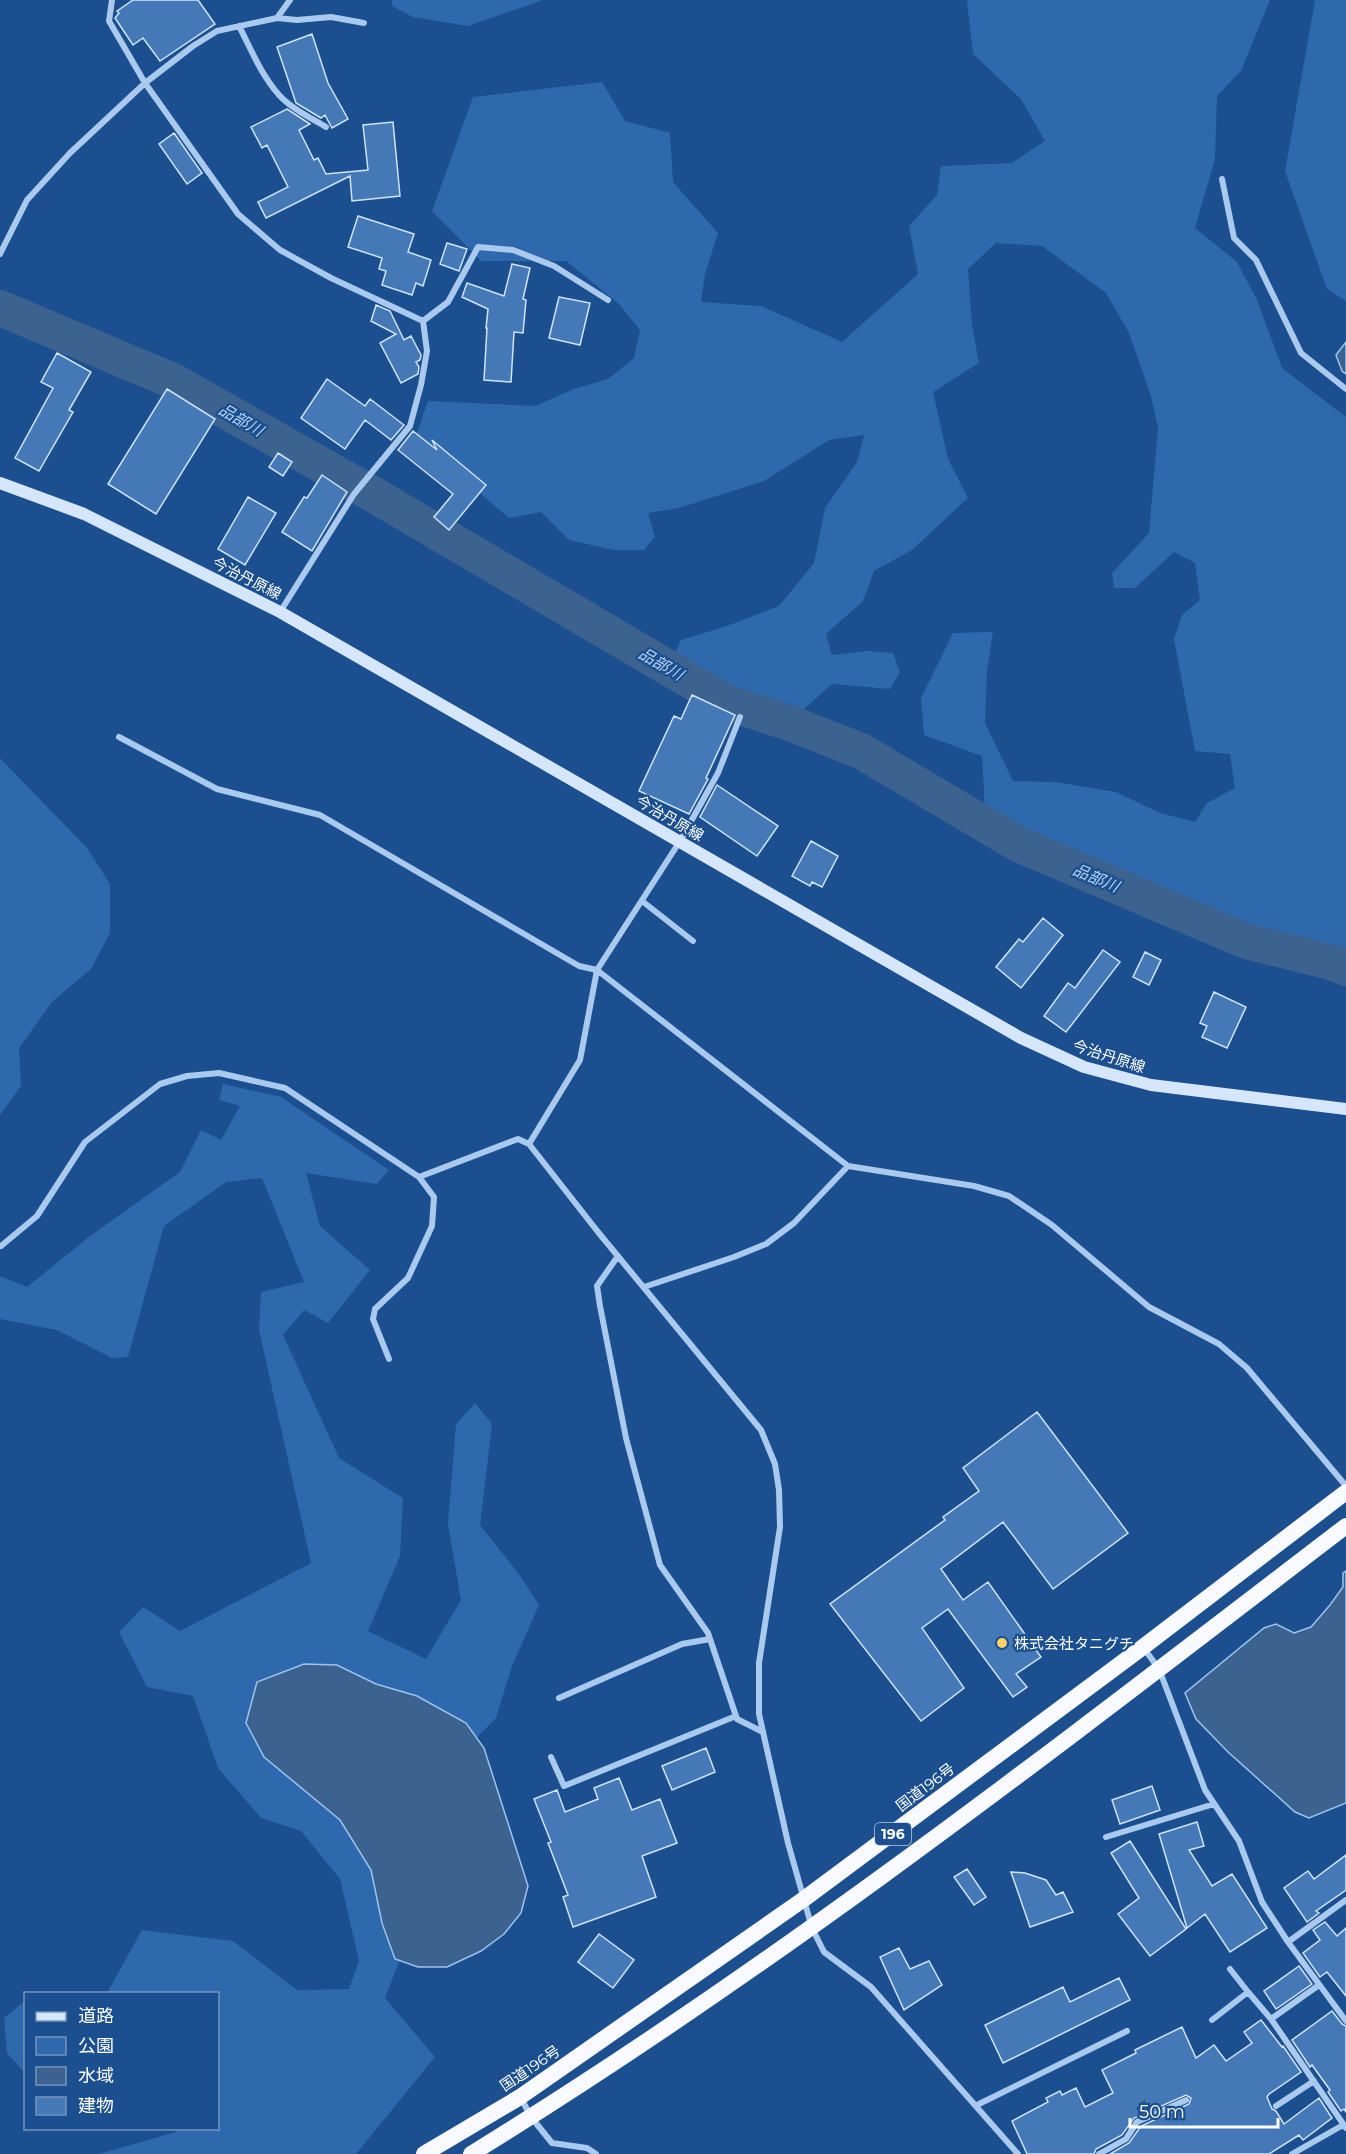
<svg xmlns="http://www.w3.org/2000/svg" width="1346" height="2154" font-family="Montserrat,'Noto Sans JP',sans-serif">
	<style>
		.green { fill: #2e69ad }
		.water { fill: #3c6290; stroke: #9cc4f0; stroke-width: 1.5 }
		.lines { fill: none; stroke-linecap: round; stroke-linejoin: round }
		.river { stroke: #3c6290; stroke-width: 36 }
		.building { fill: #4478b7; stroke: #cfe3fa; stroke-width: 1.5 }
		.minor { stroke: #a9c9ee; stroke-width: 6 }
		.secondary { stroke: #d6e6fa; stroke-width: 12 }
		.trunk { stroke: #f8faff; stroke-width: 16 }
		.poi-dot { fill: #ffd166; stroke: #1b4f8f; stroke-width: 2 }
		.labels { text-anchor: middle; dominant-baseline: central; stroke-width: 4.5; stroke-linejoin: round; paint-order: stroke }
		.shield { fill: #1b4f8f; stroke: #bbcadd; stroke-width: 1.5 }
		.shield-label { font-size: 14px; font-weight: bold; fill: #fff }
		.street-label { font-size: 15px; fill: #fff; stroke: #1b4f8f }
		.poi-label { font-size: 15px; fill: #fff; stroke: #1b4f8f; text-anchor: start }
		.water-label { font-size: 16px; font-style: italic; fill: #b5d3f5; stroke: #1b4f8f }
	</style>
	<rect width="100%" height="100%" fill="#1b4f8f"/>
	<!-- green -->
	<path class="green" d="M 392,0 L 543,0 L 468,26 L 413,17 L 392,6 Z
		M 967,0 L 1270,0 L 1241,71 L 1217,96 L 1215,159 L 1195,228 L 1237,262 L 1257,300 L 1282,368 L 1346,417 L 1346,957 L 1270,940 L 1027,836 L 985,811 L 982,756 L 924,735 L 921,698 L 953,633 L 993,632 L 987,671 L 985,723 L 1013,781 L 1055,782 L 1116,792 L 1160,813 L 1195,822 L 1207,803 L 1235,788 L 1230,754 L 1195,751 L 1174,639 L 1182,615 L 1200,600 L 1195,563 L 1174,552 L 1135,588 L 1114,588 L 1112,573 L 1149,533 L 1158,428 L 1151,396 L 1129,333 L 1106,293 L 1042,246 L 996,243 L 968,269 L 972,325 L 979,363 L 933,392 L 948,459 L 968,498 L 912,550 L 874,571 L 863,601 L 826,634 L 832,655 L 867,651 L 893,653 L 900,672 L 890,689 L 832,684 L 802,711 L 731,696 L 671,661 L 681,640 L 727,626 L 779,606 L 814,563 L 825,508 L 857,462 L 864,435 L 829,440 L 764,481 L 679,508 L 648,513 L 655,537 L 644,550 L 614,550 L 569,540 L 541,512 L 509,518 L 454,471 L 415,460 L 417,433 L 428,401 L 535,406 L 574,389 L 608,379 L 634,358 L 640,330 L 619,304 L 566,261 L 481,261 L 432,211 L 473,97 L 602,82 L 625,121 L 670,133 L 673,182 L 718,233 L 705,274 L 701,302 L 761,306 L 842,342 L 918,274 L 909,226 L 937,195 L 941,166 L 1012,163 L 1045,141 L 1021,99 L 973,54 Z
		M 1315,0 L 1346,0 L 1346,301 L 1327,289 L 1285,171 Z
		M 0,758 L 87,848 L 110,884 L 110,933 L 91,969 L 52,1002 L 19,1048 L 21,1086 L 0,1115 Z
		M 223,1084 L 281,1097 L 389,1170 L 377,1184 L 306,1173 L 320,1226 L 370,1270 L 328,1323 L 304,1310 L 283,1335 L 339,1458 L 403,1498 L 400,1556 L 368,1631 L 426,1659 L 461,1600 L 448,1524 L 456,1424 L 475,1403 L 492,1424 L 480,1525 L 519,1574 L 539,1605 L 512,1666 L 496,1718 L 447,1768 L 414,1923 L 385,1998 L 435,2057 L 356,2154 L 99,2154 L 176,2132 L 179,2129 L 218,2128 L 218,1994 L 107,1993 L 142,1930 L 233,1941 L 297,1990 L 349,1989 L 359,1961 L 340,1879 L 301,1831 L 261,1818 L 218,1768 L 193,1696 L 147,1687 L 119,1632 L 143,1607 L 180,1631 L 311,1563 L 259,1330 L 261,1292 L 304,1282 L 262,1178 L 226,1182 L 164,1226 L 128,1357 L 112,1358 L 57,1330 L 0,1319 L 0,1276 L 27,1287 L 90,1236 L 180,1172 L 201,1130 L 221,1140 L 240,1106 L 219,1100 Z
		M 25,2001 L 25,2073 L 7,2053 L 4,2018 Z"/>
	<!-- water -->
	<path class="water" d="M 1346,342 L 1346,374 L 1342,371 L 1336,355 Z
		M 1346,1571 L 1346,1803 L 1309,1818 L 1295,1812 L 1228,1752 L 1196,1719 L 1185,1693 L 1264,1628 L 1276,1624 L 1294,1633 L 1311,1627 L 1330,1605 L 1343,1587 L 1343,1573 Z
		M 304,1664 L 337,1665 L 376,1684 L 417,1696 L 466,1723 L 484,1748 L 528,1886 L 521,1913 L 504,1934 L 481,1951 L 447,1967 L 418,1967 L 395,1959 L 382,1923 L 371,1870 L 340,1820 L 264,1757 L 246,1723 L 257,1682 Z"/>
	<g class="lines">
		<!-- river -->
		<path class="river" d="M 0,308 L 173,381 L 376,496 L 728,703 L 790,723 L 861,751 L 1018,844 L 1246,941 L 1331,962 L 1346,968"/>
	</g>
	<!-- building -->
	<path class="building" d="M 133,0 L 198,0 L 215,24 L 160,61 L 143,38 L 133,45 L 115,18 L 119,13 L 117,11 Z
		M 312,34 L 328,83 L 348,119 L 332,128 L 325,115 L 321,118 L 296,103 L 277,47 Z
		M 287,109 L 310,124 L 299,130 L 314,160 L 318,158 L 326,174 L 368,170 L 363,125 L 393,122 L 400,196 L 352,201 L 350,176 L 266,218 L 258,202 L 288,187 L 267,145 L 262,148 L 251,127 Z
		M 174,133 L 202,173 L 187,184 L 159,144 Z
		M 358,216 L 414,234 L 408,252 L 431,260 L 423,286 L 416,283 L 412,295 L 382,285 L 386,271 L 379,269 L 382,258 L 348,247 Z
		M 447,243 L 467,249 L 459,271 L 440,264 Z
		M 512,264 L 530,268 L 523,299 L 526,300 L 523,333 L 514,332 L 511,382 L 484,380 L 487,328 L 486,328 L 488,309 L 462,297 L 467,283 L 504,296 Z
		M 559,297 L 590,303 L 580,345 L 549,338 Z
		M 376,305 L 390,311 L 404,340 L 411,336 L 421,355 L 420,360 L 416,362 L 419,367 L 418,374 L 401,383 L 380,343 L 396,334 L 371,321 Z
		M 57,353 L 91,372 L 69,410 L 73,412 L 39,471 L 15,458 L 53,388 L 41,382 Z
		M 327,379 L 365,406 L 370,399 L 404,425 L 391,440 L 365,420 L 345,449 L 301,418 Z
		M 167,389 L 215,419 L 156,514 L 108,484 Z
		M 413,431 L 437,450 L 432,440 L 486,485 L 449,530 L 434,517 L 453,494 L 398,450 Z
		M 278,453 L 292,462 L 283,476 L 269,467 Z
		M 322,475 L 347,492 L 312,551 L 282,532 L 304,497 L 307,498 Z
		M 248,497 L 276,513 L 245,565 L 218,549 Z
		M 692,695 L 735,715 L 706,778 L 708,779 L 689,814 L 639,791 L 674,716 L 681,719 Z
		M 717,785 L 778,826 L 757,856 L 700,817 Z
		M 811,841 L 838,856 L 822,887 L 812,882 L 810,886 L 792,876 Z
		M 1043,918 L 1063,935 L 1021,988 L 996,967 L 1019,939 L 1023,942 Z
		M 1103,950 L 1120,962 L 1066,1032 L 1044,1016 L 1068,983 L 1075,988 Z
		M 1145,952 L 1161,960 L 1149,985 L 1133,977 Z
		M 1214,992 L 1246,1007 L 1227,1048 L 1202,1037 L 1207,1026 L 1200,1023 Z
		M 1037,1412 L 1128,1533 L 1053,1589 L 1003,1522 L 941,1569 L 963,1600 L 988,1582 L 1041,1657 L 1016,1674 L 1027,1687 L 1013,1697 L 948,1609 L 922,1628 L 964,1688 L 921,1721 L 830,1604 L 945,1520 L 943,1517 L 979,1491 L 963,1468 Z
		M 706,1748 L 715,1772 L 672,1790 L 662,1766 Z
		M 619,1778 L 632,1810 L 660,1799 L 677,1843 L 642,1856 L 656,1897 L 573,1927 L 563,1897 L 568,1895 L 548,1843 L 551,1842 L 534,1799 L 557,1790 L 565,1812 L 598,1799 L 594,1788 Z
		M 1152,1786 L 1160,1810 L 1120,1824 L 1112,1800 Z
		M 1197,1822 L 1204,1846 L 1189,1850 L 1212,1886 L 1232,1874 L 1267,1928 L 1230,1952 L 1205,1914 L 1187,1928 L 1159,1834 Z
		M 1130,1841 L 1186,1929 L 1150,1956 L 1118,1914 L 1139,1898 L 1111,1853 Z
		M 1346,1855 L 1346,1890 L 1316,1911 L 1319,1913 L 1307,1922 L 1284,1888 L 1308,1871 L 1314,1879 Z
		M 967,1869 L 986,1897 L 974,1905 L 954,1877 Z
		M 1011,1872 L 1025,1873 L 1046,1880 L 1056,1895 L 1063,1892 L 1073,1912 L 1030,1927 Z
		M 1325,1922 L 1337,1936 L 1346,1928 L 1346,1996 L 1327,1972 L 1320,1977 L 1303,1953 L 1320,1940 L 1313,1930 Z
		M 599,1934 L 634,1960 L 613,1988 L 578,1962 Z
		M 899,1948 L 910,1969 L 929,1961 L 942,1985 L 904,2010 L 880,1957 Z
		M 1299,1966 L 1312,1984 L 1276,2009 L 1264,1991 Z
		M 1119,1978 L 1130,2000 L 1003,2063 L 985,2025 L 1063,1987 L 1070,2002 Z
		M 1332,2011 L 1342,2024 L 1346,2026 L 1346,2112 L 1344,2109 L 1341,2111 L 1328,2092 L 1330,2090 L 1312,2065 L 1310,2067 L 1292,2040 Z
		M 1261,2020 L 1282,2047 L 1283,2046 L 1301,2072 L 1269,2094 L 1267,2097 L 1272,2109 L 1276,2111 L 1284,2124 L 1319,2098 L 1332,2118 L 1303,2140 L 1299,2135 L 1269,2154 L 1110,2154 L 1129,2143 L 1141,2126 L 1189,2104 L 1191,2098 L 1186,2095 L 1134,2118 L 1122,2135 L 1096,2149 L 1094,2154 L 1027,2154 L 1012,2121 L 1048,2102 L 1046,2098 L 1060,2091 L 1062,2095 L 1076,2088 L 1085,2107 L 1113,2093 L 1102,2070 L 1136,2053 L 1135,2050 L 1182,2027 L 1196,2058 L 1214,2045 L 1226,2061 L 1252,2043 L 1244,2032 Z"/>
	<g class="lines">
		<!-- minor -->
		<path class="minor" d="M 112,0 L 109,21 L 145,83 L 193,46 L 217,31 L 277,18 L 290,0
			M 277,18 L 297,20 L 331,17 L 364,23
			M 239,26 C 251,49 261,75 279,95 C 292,109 311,118 326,127
			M 1222,179 L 1234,238 L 1256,260 L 1301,353 L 1346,389
			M 0,254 L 27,200 L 70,153 L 145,83 L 238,214 L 280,250 L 331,278 L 423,321 L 427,351 L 421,385 L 410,426 L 354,494 L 280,612
			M 423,321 L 448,302 L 478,247 L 513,250 L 554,266 L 608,300
			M 119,737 L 217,789 L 320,815 L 579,966 L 597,970 L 848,1166 L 974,1186 L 1009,1196 L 1052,1225 L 1149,1307 L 1219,1344 L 1247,1368 L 1346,1486
			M 642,901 L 693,941
			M 529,1144 L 580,1060 L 597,970 L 680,841 L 718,773 L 740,717
			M 1,1246 L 37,1216 L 85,1142 L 160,1084 L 187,1076 L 219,1073 L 285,1088 L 419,1177 L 518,1139 L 529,1144 L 598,1232 L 761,1430 L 775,1464 L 779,1490 L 780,1527 L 759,1663 L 759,1714 L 788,1843 L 812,1928 L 824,1952 L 871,1987 L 1018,2154
			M 618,1256 L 597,1286 L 600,1306 L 626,1438 L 660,1565 L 708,1633 L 737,1719 L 763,1732
			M 644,1287 L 734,1257 L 766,1244 L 794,1223 L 848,1166
			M 389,1359 L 373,1319 L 375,1309 L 408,1278 L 432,1226 L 434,1197 L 419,1177
			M 1143,1647 L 1159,1669 L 1205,1790 L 1239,1841 L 1262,1902 L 1288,1942 L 1346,2021
			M 559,1698 L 682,1644 L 710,1639
			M 551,1757 L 564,1786 L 736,1716
			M 1106,1837 L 1214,1804
			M 1288,1942 L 1346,1900
			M 1230,1969 L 1248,1992
			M 1271,2019 L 1319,1985
			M 1212,2020 L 1248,1992 L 1271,2019 L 1346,2128
			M 521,2098 L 531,2117 L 552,2143 L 587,2148 L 596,2154
			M 977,2105 L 1127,2031
			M 1276,2106 L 1314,2081
			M 1099,2154 L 1126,2139 L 1137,2122 L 1186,2100
			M 1292,2154 L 1343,2125"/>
		<!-- secondary -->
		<path class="secondary" d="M 0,483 L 84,514 L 280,612 L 1021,1038 L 1084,1067 L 1151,1085 L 1346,1109"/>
		<!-- trunk -->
		<path class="trunk" d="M 424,2154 L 520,2097 L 804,1899 L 1143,1647 L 1346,1492
			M 471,2154 C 777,1966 1061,1744 1346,1526"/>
	</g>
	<!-- markers -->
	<circle class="poi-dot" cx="1002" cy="1643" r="6"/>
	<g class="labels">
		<!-- shield labels -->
		<rect class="shield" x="875" y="1823" width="36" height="22" rx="4.5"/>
		<g class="shield-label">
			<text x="893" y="1834">196</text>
		</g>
		<!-- street labels -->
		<g class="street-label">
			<text transform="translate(247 578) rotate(27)">今治丹原線</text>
			<text transform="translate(670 818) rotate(30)">今治丹原線</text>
			<text transform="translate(1109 1056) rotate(18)">今治丹原線</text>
			<text transform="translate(925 1787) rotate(-37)">国道196号</text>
			<text transform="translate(530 2068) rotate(-34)">国道196号</text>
		</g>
		<!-- poi labels -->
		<g class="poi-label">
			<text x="1014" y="1643">株式会社タニグチ</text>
		</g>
		<!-- water labels -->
		<g class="water-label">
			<text transform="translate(241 420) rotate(30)">品部川</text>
			<text transform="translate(661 664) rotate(30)">品部川</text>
			<text transform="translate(1096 878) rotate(23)">品部川</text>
		</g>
	</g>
	<!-- legend -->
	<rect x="24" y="1992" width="195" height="138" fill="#1b4f8f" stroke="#7695bc" stroke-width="1.5"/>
	<rect x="36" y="2012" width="30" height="9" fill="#d6e6fa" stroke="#7695bc" stroke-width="1.5"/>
	<text x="78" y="2022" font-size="18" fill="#ffffff">道路</text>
	<rect x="36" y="2037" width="30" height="18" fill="#2e69ad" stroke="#7695bc" stroke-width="1.5"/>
	<text x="78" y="2052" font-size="18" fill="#ffffff">公園</text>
	<rect x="36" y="2067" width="30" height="18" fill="#3c6290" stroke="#7695bc" stroke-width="1.5"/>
	<text x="78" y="2082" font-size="18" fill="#ffffff">水域</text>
	<rect x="36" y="2097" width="30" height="18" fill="#4478b7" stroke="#7695bc" stroke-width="1.5"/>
	<text x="78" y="2112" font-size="18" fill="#ffffff">建物</text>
	<!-- scale -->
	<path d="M1130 2118v9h148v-9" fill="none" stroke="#ffffff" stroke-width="3"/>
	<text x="1139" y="2118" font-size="18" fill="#ffffff" stroke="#1b4f8f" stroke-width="4.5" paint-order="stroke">50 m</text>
</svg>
